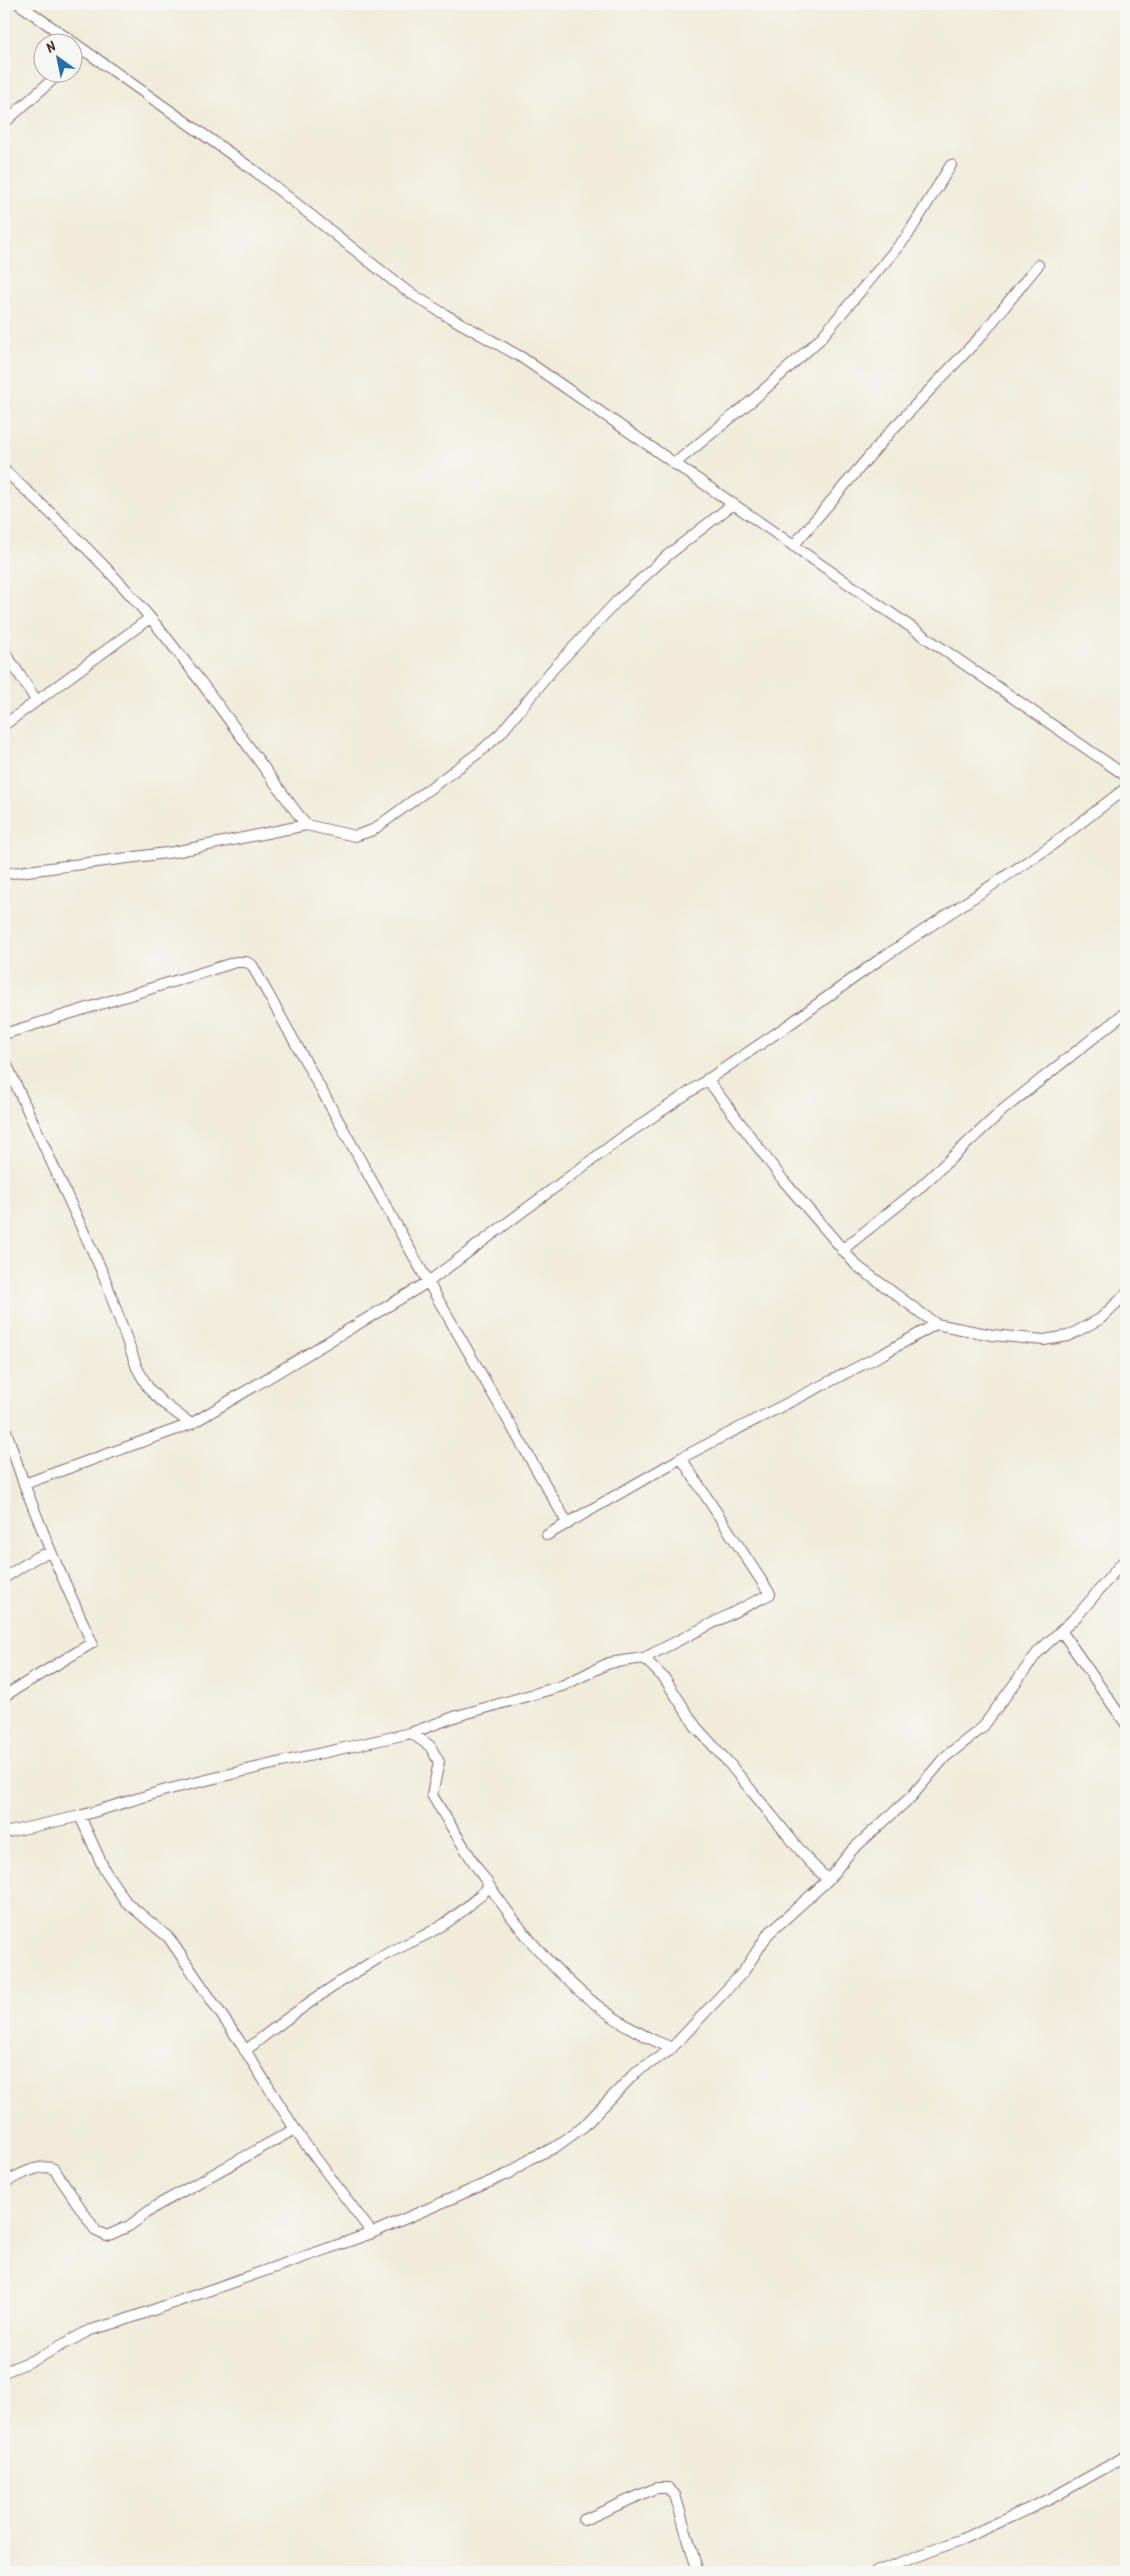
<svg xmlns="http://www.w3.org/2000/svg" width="1130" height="2576" font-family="Kalam,sans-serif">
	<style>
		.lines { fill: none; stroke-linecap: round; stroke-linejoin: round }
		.minor-casing { stroke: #846768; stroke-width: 12 }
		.minor { stroke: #fff; stroke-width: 10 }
	</style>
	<rect width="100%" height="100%" fill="#f6f6f2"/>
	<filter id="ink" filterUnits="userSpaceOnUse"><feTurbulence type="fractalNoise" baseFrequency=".02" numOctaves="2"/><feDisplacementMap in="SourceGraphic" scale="10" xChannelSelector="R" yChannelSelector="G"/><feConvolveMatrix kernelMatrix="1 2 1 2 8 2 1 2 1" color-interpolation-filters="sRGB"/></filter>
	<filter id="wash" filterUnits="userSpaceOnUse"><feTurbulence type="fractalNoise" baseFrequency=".0096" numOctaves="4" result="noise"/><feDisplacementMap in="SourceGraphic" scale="20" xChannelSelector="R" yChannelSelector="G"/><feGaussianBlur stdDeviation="1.12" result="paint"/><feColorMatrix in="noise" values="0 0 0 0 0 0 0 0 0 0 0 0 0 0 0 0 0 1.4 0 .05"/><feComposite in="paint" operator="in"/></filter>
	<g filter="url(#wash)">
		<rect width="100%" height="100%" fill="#f0ecd9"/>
	</g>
	<g filter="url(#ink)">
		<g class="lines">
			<!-- minor casing -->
			<g class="minor-casing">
				<path id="minor" d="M 19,4 L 255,171 L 404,289 L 444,314 L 521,357 L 1126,776
					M 72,61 L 83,50
					M 4,123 L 61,72
					M 674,464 L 755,398 L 820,339 L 907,236 L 951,165
					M 4,470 C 50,512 95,554 136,601 C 197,672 250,750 306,825
					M 793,546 L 890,432 L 981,336 L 1038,265
					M 4,651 L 36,700
					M 4,725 L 150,618
					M 4,874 L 174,852 L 306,825 L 355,836 L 373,830 L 481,751 L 501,733 L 553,669 L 617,601 L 668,555 L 733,504
					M 4,1034 L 236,962 L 246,962 L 252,965 L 428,1282 L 620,1139 L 787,1026 L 879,960 L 1048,848 L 1126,788
					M 4,1059 L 104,1276 L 137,1368 L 149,1389 L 163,1403 L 191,1424
					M 707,1079 L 783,1180 L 857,1266 L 936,1324 L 992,1335 L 1044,1340 L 1068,1336 L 1100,1319 L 1126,1294
					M 842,1250 L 916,1191 L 1004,1109 L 1126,1012
					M 4,1425 L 24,1484 L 191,1424 L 428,1282 L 568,1524
					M 547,1535 L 681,1458 L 883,1354 L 936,1324
					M 4,1578 L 35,1558 L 51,1552
					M 1062,1632 L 1126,1724
					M 644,1658 L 770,1594 L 681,1458
					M 4,1696 L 92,1643 L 51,1552 L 24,1484
					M 411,1733 L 430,1746 L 439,1762 L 432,1795 C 492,1894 558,2004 672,2048
					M 80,1816 L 105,1871 L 126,1902 L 169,1938 L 238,2039 L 300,2137 L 372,2233
					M 4,1833 L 80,1816 L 166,1790 L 264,1766 L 411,1733 L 457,1716 L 562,1686 L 609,1663 L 644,1658 L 665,1679 L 696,1727 L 728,1762 L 808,1860 L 828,1880
					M 245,2051 C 287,2017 330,1987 377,1959 C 398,1947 421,1939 441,1926 C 459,1915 474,1901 489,1887
					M 4,2182 C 17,2177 40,2162 54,2169 L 96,2231 L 107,2236 L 129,2226 L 156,2206 L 295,2129
					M 4,2372 L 36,2359 L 90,2330 L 119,2322 L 372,2233 L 510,2173 L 529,2159 L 554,2148 L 583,2127 L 636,2072 L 669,2051 L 744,1971 L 768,1934 L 828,1880 L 852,1850 L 912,1796 L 945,1757 L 982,1728 L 1038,1652 L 1078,1615 L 1126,1558
					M 584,2520 L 656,2488 L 668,2488 L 675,2495 L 698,2572
					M 876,2572 L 960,2540 L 1050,2499 L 1126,2456"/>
			</g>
			<!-- minor -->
			<use href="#minor" class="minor"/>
		</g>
	</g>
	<!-- margin -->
	<rect width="1130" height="2576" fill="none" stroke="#f6f6f2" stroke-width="20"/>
	<!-- north arrow -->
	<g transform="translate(58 58) rotate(327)"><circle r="24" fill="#f6f6f2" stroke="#b1a0a2"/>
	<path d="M0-4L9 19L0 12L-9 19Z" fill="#1f6fb2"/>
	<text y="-8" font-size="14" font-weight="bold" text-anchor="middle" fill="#4a1f2b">N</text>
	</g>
</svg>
